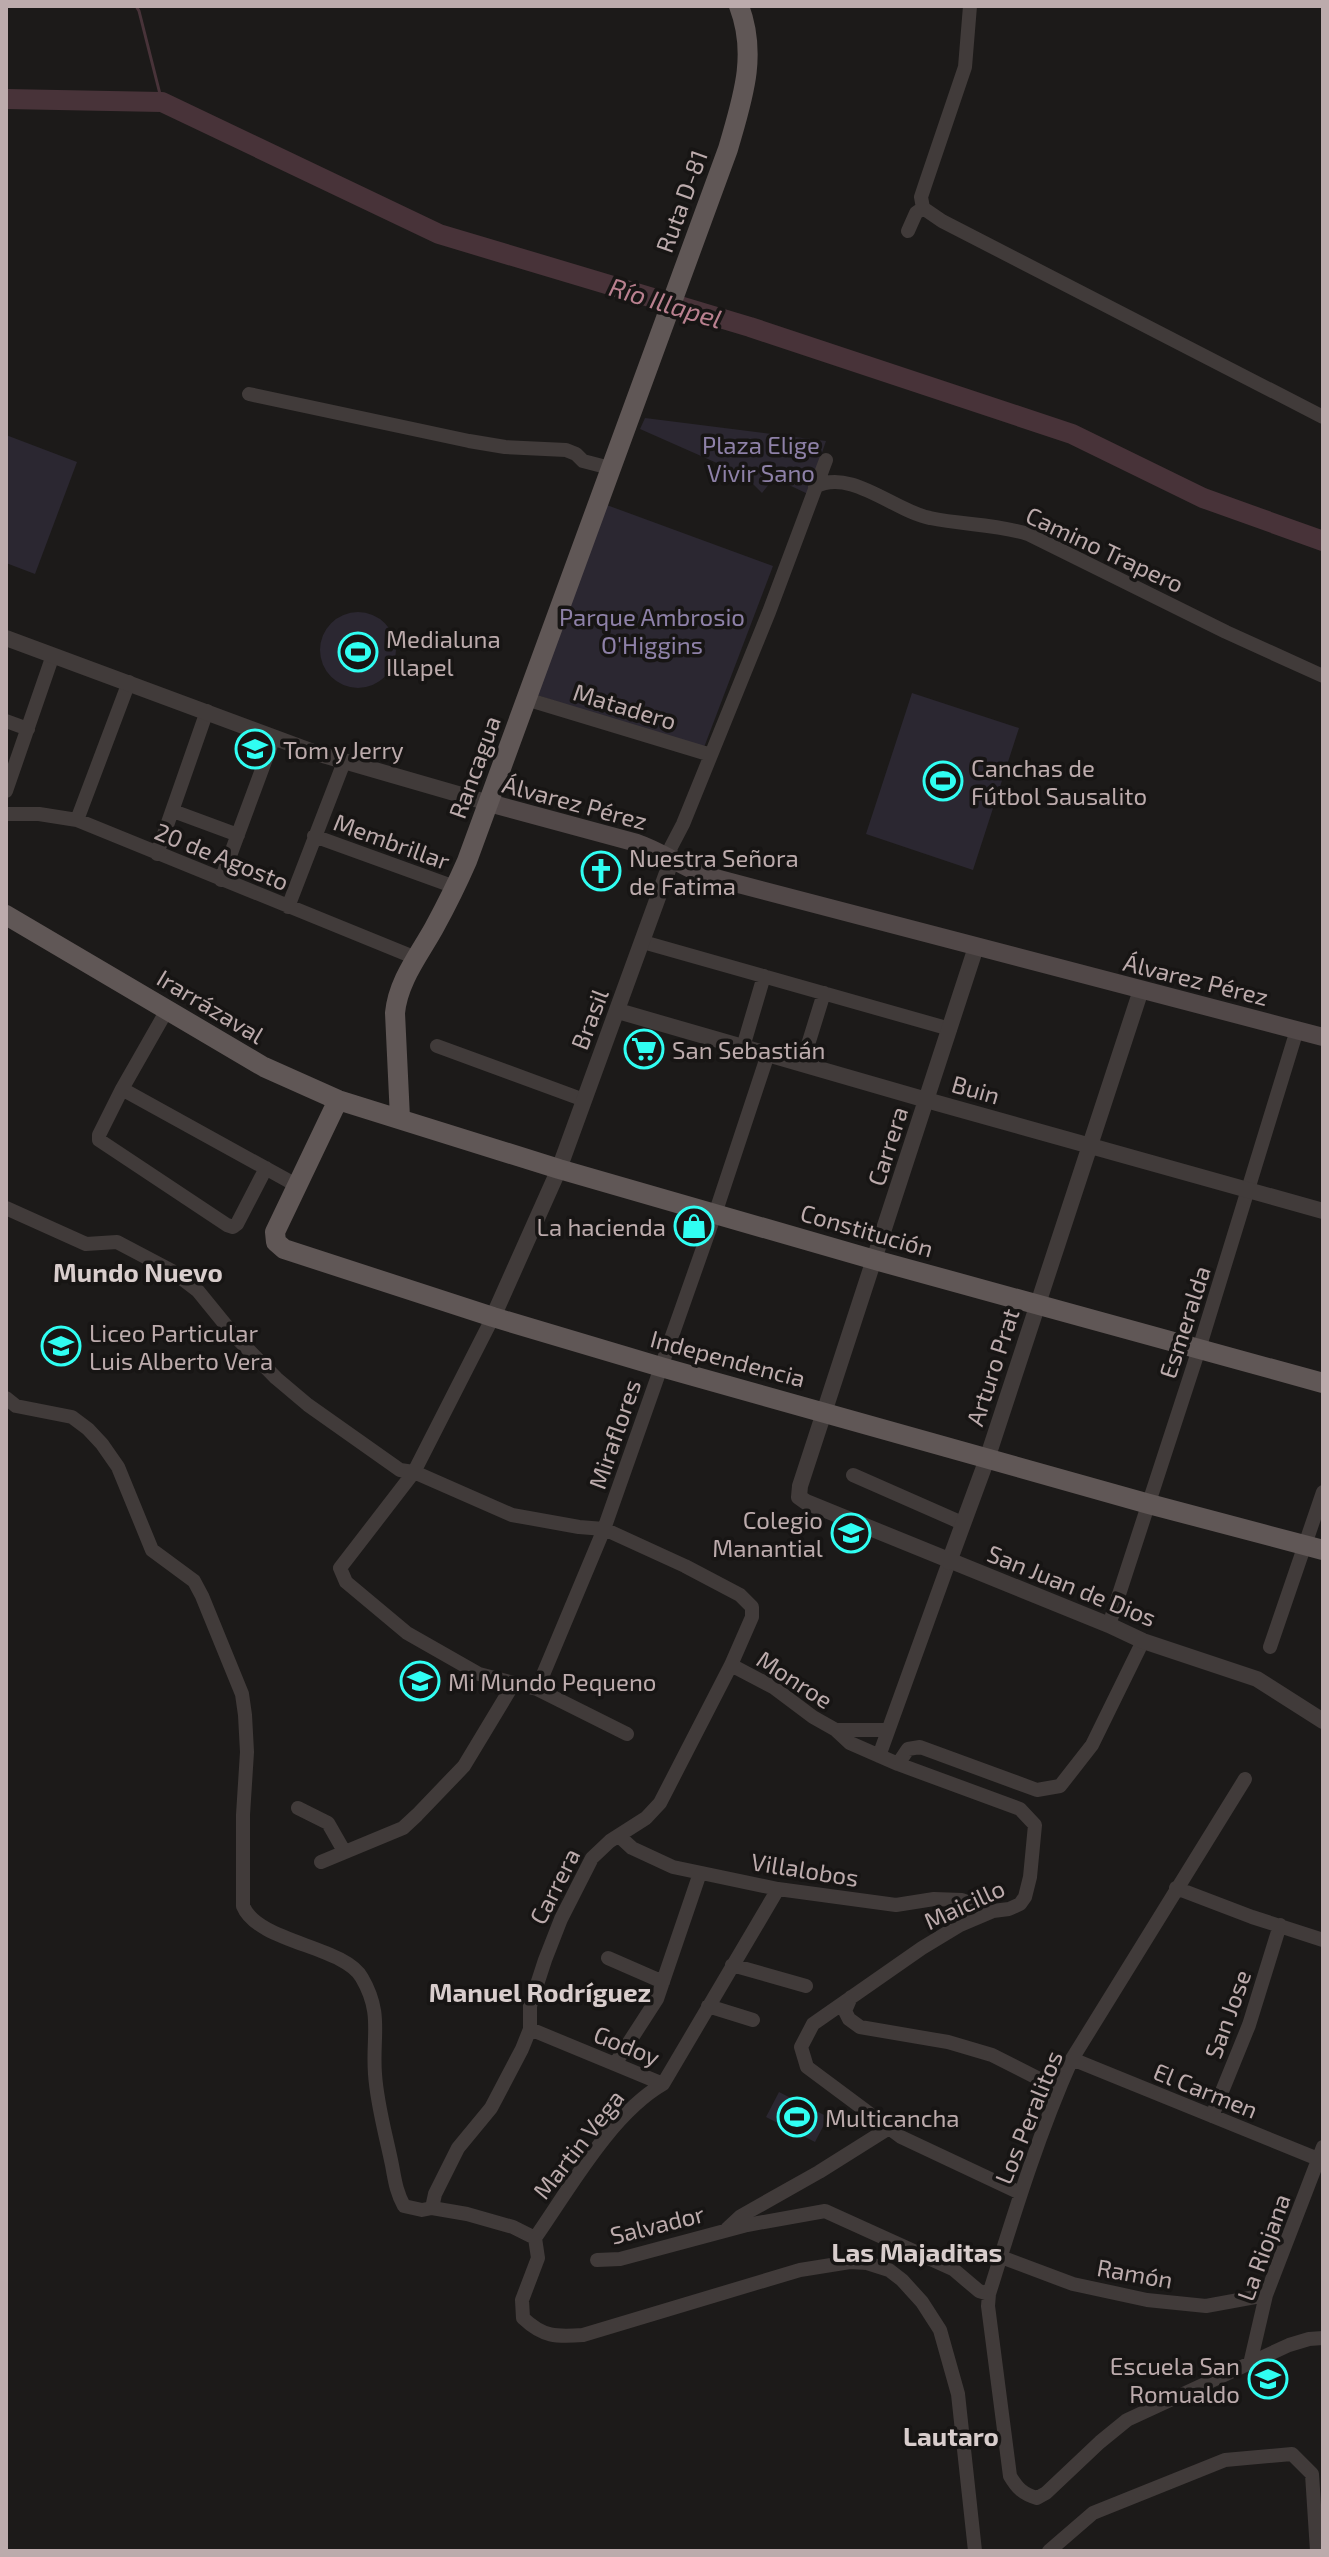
<svg xmlns="http://www.w3.org/2000/svg" width="1329" height="2557" font-family="'Exo 2',sans-serif">
	<style>
		.green { fill: #2b2731 }
		.lines { fill: none; stroke-linecap: round; stroke-linejoin: round }
		.stream { stroke: #483339; stroke-width: 3 }
		.river { stroke: #483339; stroke-width: 20 }
		.minor { stroke: #413b3a; stroke-width: 14 }
		.tertiary { stroke: #413b3a; stroke-width: 16 }
		.secondary { stroke: #514848; stroke-width: 18 }
		.primary { stroke: #605756; stroke-width: 20 }
		.labels { text-anchor: middle; dominant-baseline: central; stroke-width: 7; stroke-linejoin: round; paint-order: stroke }
		.street-label { font-size: 24px; fill: #bcabac; stroke: #171514 }
		.park-label { font-size: 24px; fill: #8e81a8; stroke: #171514 }
		.poi-label { font-size: 24px; fill: #bcabac; stroke: #171514; text-anchor: start }
		.water-label { font-size: 26px; font-style: italic; fill: #b9808f; stroke: #171514 }
		.neighbourhood-label { font-size: 26px; font-weight: bold; fill: #d8cdcc; stroke: #171514 }
	</style>
	<rect width="100%" height="100%" fill="#1c1a19"/>
	<!-- green -->
	<path class="green" d="M 645,418 L 826,441 L 808,494 L 774,478 L 762,493 L 744,475 L 640,429 Z
		M 6,435 L 77,462 L 35,574 L 6,563 Z
		M 604,504 L 773,566 L 703,750 L 531,693 Z
		M320 650a38 38 0 1 1 76 0a38 38 0 1 1-76 0Z
		M 912,693 L 1019,728 L 973,870 L 866,834 Z
		M 779,2092 L 828,2117 L 815,2142 L 766,2117 Z"/>
	<g class="lines">
		<!-- stream -->
		<path class="stream" d="M 136,6 L 139,11 L 162,102"/>
		<!-- river -->
		<path class="river" d="M 6,99 L 162,102 L 439,234 L 750,327 L 1072,434 L 1203,498 L 1323,541"/>
		<!-- minor -->
		<path class="minor" d="M 923,208 L 942,221 L 1323,417
			M 908,231 L 916,213 L 923,208 L 921,197 L 925,185 L 965,67 L 970,6
			M 249,394 L 469,441 L 505,447 L 566,450 L 576,454 L 583,461 L 610,468
			M 815,487 C 850,467 896,512 930,518 C 964,525 996,524 1028,534 L 1226,632 L 1323,676
			M 526,699 L 711,755
			M 6,721 L 28,729
			M 6,791 L 53,655
			M 173,811 L 238,835
			M 6,814 L 39,814 L 77,820 L 416,958
			M 77,820 L 129,682
			M 314,836 L 455,887
			M 157,854 L 207,711
			M 670,857 L 671,847 L 683,824 L 769,612 L 826,460
			M 221,880 L 274,737
			M 288,907 L 344,762
			M 643,942 L 950,1029
			M 167,1010 L 122,1089 L 296,1185
			M 437,1046 L 584,1100
			M 743,1047 L 764,976
			M 802,1064 L 824,993
			M 122,1089 L 99,1135 L 99,1140 L 227,1225 L 233,1227 L 237,1224 L 266,1168
			M 6,1208 L 86,1244 L 117,1242 L 172,1271 L 198,1291 L 233,1334 L 276,1378 L 308,1405 L 400,1470 L 414,1472 L 512,1515 L 579,1527 L 604,1529 L 685,1566 L 740,1595 L 752,1607 L 752,1617 L 731,1665 L 660,1803 L 646,1818 L 610,1841 L 592,1858 L 561,1919 L 545,1960 L 530,2006 L 530,2029 L 522,2049 L 491,2108 L 458,2148 L 435,2194 L 432,2208
			M 493,1317 L 414,1472 L 340,1568 L 346,1582 L 407,1633 L 479,1674 L 537,1689 L 627,1734
			M 6,1398 L 16,1406 L 72,1417 L 88,1429 L 102,1444 L 118,1467 L 152,1550 L 194,1581 L 202,1596 L 242,1694 L 245,1715 L 247,1752 L 243,1815 L 243,1906 C 258,1943 345,1946 362,1978 C 383,2014 372,2036 375,2074 C 377,2105 386,2135 392,2165 C 395,2181 396,2191 404,2206 L 422,2210 L 432,2208 L 467,2214 L 513,2227 L 535,2238
			M 853,1475 L 962,1523
			M 1109,1625 L 1199,1349 L 1297,1030
			M 1270,1647 L 1323,1492
			M 731,1665 L 773,1687 L 813,1717 L 836,1730 L 850,1743 L 898,1764 L 1020,1809 L 1035,1825 L 1030,1877 L 1025,1897 L 1020,1904 L 1009,1909 L 993,1911 L 960,1925 L 922,1948 L 813,2024 L 801,2047 L 807,2067 L 901,2137 L 1020,2193
			M 537,1689 L 604,1529 L 715,1214 L 768,1054
			M 836,1730 L 888,1730
			M 879,1756 L 949,1562
			M 898,1764 L 908,1749 L 920,1747 L 1037,1790 L 1060,1786 L 1092,1745 L 1143,1641
			M 1245,1779 L 1072,2059 C 1038,2135 1014,2214 989,2294 L 988,2306 L 1010,2476 C 1017,2488 1023,2494 1037,2498 L 1046,2493 L 1100,2442 L 1127,2420 L 1289,2345 L 1309,2339 L 1323,2338
			M 298,1808 L 328,1823 L 344,1851
			M 619,1836 L 632,1848 L 673,1867 L 778,1889 L 896,1905 L 934,1899 L 962,1900 L 993,1911
			M 321,1862 L 403,1828 L 417,1815 L 464,1766 L 514,1683
			M 1176,1888 L 1252,1917 L 1323,1940
			M 778,1889 L 663,2084 C 611,2114 570,2188 535,2238 L 538,2258 L 522,2300 L 523,2318 C 543,2337 556,2337 583,2335 L 800,2270 L 850,2262 L 867,2263 L 889,2270 L 902,2280 L 922,2302 L 940,2330 L 958,2394 L 975,2551
			M 608,1958 L 663,1982
			M 732,1965 L 806,1986
			M 851,1997 L 845,2011 L 849,2019 L 860,2027 L 948,2042 L 992,2055 L 1059,2089
			M 708,2006 L 753,2020
			M 530,2029 L 663,2084
			M 1072,2059 L 1323,2161
			M 615,2064 L 657,1999 L 700,1873
			M 1212,2116 L 1249,2025 L 1280,1925
			M 727,2229 L 741,2216 L 819,2172 L 889,2128
			M 1001,2257 L 1073,2284 L 1147,2300 L 1206,2306 L 1266,2295
			M 597,2260 L 620,2259 L 747,2225 L 825,2211 L 953,2269 L 979,2291 L 989,2294
			M 1250,2364 L 1266,2295 L 1323,2147
			M 1049,2551 L 1093,2513 L 1225,2460 L 1292,2454 L 1312,2474 L 1317,2551"/>
		<!-- tertiary -->
		<path class="tertiary" d="M 6,638 L 316,753 L 489,803
			M 976,947 L 800,1486 L 799,1497 L 806,1502 L 1109,1625 L 1143,1641 L 1257,1679 L 1323,1721
			M 618,1011 L 937,1103 L 1323,1211
			M 493,1317 L 559,1169 L 668,870 L 670,857
			M 949,1562 L 987,1459 L 1141,990"/>
		<!-- secondary -->
		<path class="secondary" d="M 489,803 L 637,843 C 661,851 681,866 704,875 L 1323,1037"/>
		<!-- primary -->
		<path class="primary" d="M 6,915 L 264,1067 L 338,1100 L 559,1169 L 875,1260 L 1323,1383
			M 338,1100 L 275,1232 L 276,1242 L 284,1249 L 493,1317 L 661,1367 L 1149,1504 L 1323,1550
			M 400,1118 L 395,1013 C 398,981 419,955 434,928 C 446,906 457,884 467,861 L 728,149 C 742,100 758,56 739,6"/>
	</g>
	<!-- icons -->
	<defs>
		<g id="stadium-ring" transform="scale(2)"><circle r="9.5" fill="#171514" stroke="#30fef2" stroke-width="1.5"/><path d="M0-5a6.5 5 0 1 0 0 10a6.5 5 0 1 0 0-10ZM-3.5-1.8h7v3.6h-7Z" fill="#30fef2"/></g>
		<g id="school-ring" transform="scale(2)"><circle r="9.5" fill="#171514" stroke="#30fef2" stroke-width="1.5"/><path d="M0-5L7-2L0 1L-7-2ZM-4 1L0 2.5L4 1V4Q0 6-4 4Z" fill="#30fef2"/></g>
		<g id="church-ring" transform="scale(2)"><circle r="9.5" fill="#171514" stroke="#30fef2" stroke-width="1.5"/><path d="M-1.2-6h2.4v3.5h3.3v2.4h-3.3V6h-2.4V-.1h-3.3v-2.4h3.3Z" fill="#30fef2"/></g>
		<g id="supermarket-ring" transform="scale(2)"><circle r="9.5" fill="#171514" stroke="#30fef2" stroke-width="1.5"/><path d="M-6-5.5h2.5l.6 2H6L4.5 2H-2.5L-4.4-4H-6ZM-1.5 3.2a1.3 1.3 0 1 0 .1 0ZM3 3.2a1.3 1.3 0 1 0 .1 0Z" fill="#30fef2"/></g>
		<g id="shop-ring" transform="scale(2)"><circle r="9.5" fill="#171514" stroke="#30fef2" stroke-width="1.5"/><path d="M-5-2.5h2.3a2.7 3.5 0 0 1 5.4 0H5L5.5 6h-11ZM-1.5-2.5h3a1.5 2.3 0 0 0-3 0Z" fill="#30fef2"/></g>
	</defs>
	<g fill-rule="evenodd">
		<use href="#stadium-ring" x="358" y="652"/>
		<use href="#school-ring" x="255" y="749"/>
		<use href="#stadium-ring" x="943" y="781"/>
		<use href="#church-ring" x="601" y="871"/>
		<use href="#supermarket-ring" x="644" y="1049"/>
		<use href="#shop-ring" x="694" y="1226"/>
		<use href="#school-ring" x="61" y="1346"/>
		<use href="#school-ring" x="851" y="1533"/>
		<use href="#school-ring" x="420" y="1681"/>
		<use href="#stadium-ring" x="797" y="2117"/>
		<use href="#school-ring" x="1268" y="2379"/>
	</g>
	<g class="labels">
		<!-- street labels -->
		<g class="street-label">
			<text transform="translate(681 201) rotate(-70)">Ruta D-81</text>
			<text transform="translate(1105 549) rotate(25)">Camino Trapero</text>
			<text transform="translate(625 706) rotate(17)">Matadero</text>
			<text transform="translate(474 767) rotate(-70)">Rancagua</text>
			<text transform="translate(575 802) rotate(15)">Álvarez Pérez</text>
			<text transform="translate(392 841) rotate(20)">Membrillar</text>
			<text transform="translate(222 856) rotate(22)">20 de Agosto</text>
			<text transform="translate(1196 979) rotate(14)">Álvarez Pérez</text>
			<text transform="translate(211 1006) rotate(31)">Irarrázaval</text>
			<text transform="translate(589 1019) rotate(-69)">Brasil</text>
			<text transform="translate(976 1089) rotate(16)">Buin</text>
			<text transform="translate(887 1146) rotate(-72)">Carrera</text>
			<text transform="translate(867 1230) rotate(16)">Constitución</text>
			<text transform="translate(1184 1322) rotate(-72)">Esmeralda</text>
			<text transform="translate(728 1358) rotate(15)">Independencia</text>
			<text transform="translate(992 1367) rotate(-72)">Arturo Prat</text>
			<text transform="translate(614 1434) rotate(-71)">Miraflores</text>
			<text transform="translate(1072 1585) rotate(22)">San Juan de Dios</text>
			<text transform="translate(795 1679) rotate(33)">Monroe</text>
			<text transform="translate(805 1869) rotate(9)">Villalobos</text>
			<text transform="translate(554 1886) rotate(-63)">Carrera</text>
			<text transform="translate(964 1904) rotate(-25)">Maicillo</text>
			<text transform="translate(1227 2014) rotate(-70)">San Jose</text>
			<text transform="translate(627 2045) rotate(22)">Godoy</text>
			<text transform="translate(1206 2090) rotate(22)">El Carmen</text>
			<text transform="translate(1028 2117) rotate(-68)">Los Peralitos</text>
			<text transform="translate(578 2144) rotate(-52)">Martin Vega</text>
			<text transform="translate(657 2224) rotate(-14)">Salvador</text>
			<text transform="translate(1263 2247) rotate(-70)">La Riojana</text>
			<text transform="translate(1135 2273) rotate(10)">Ramón</text>
		</g>
		<!-- park labels -->
		<g class="park-label">
			<text x="761" y="444">Plaza Elige<tspan x="761" dy="28">Vivir Sano</tspan></text>
			<text x="652" y="616">Parque Ambrosio<tspan x="652" dy="28">O'Higgins</tspan></text>
		</g>
		<!-- poi labels -->
		<g class="poi-label">
			<text x="386" y="638">Medialuna<tspan x="386" dy="28">Illapel</tspan></text>
			<text x="283" y="749">Tom y Jerry</text>
			<text x="971" y="767">Canchas de<tspan x="971" dy="28">Fútbol Sausalito</tspan></text>
			<text x="629" y="857">Nuestra Señora<tspan x="629" dy="28">de Fatima</tspan></text>
			<text x="672" y="1049">San Sebastián</text>
			<text x="666" y="1226" text-anchor="end">La hacienda</text>
			<text x="89" y="1332">Liceo Particular<tspan x="89" dy="28">Luis Alberto Vera</tspan></text>
			<text x="823" y="1519" text-anchor="end">Colegio<tspan x="823" dy="28">Manantial</tspan></text>
			<text x="448" y="1681">Mi Mundo Pequeno</text>
			<text x="825" y="2117">Multicancha</text>
			<text x="1240" y="2365" text-anchor="end">Escuela San<tspan x="1240" dy="28">Romualdo</tspan></text>
		</g>
		<!-- water labels -->
		<g class="water-label">
			<text transform="translate(666 302) rotate(17)">Río Illapel</text>
		</g>
		<!-- neighbourhood labels -->
		<g class="neighbourhood-label">
			<text x="138" y="1271">Mundo Nuevo</text>
			<text x="540" y="1991">Manuel Rodríguez</text>
			<text x="917" y="2251">Las Majaditas</text>
			<text x="951" y="2435">Lautaro</text>
		</g>
	</g>
	<!-- border -->
	<rect width="1329" height="2557" fill="none" stroke="#bcabac" stroke-width="16"/>
</svg>
